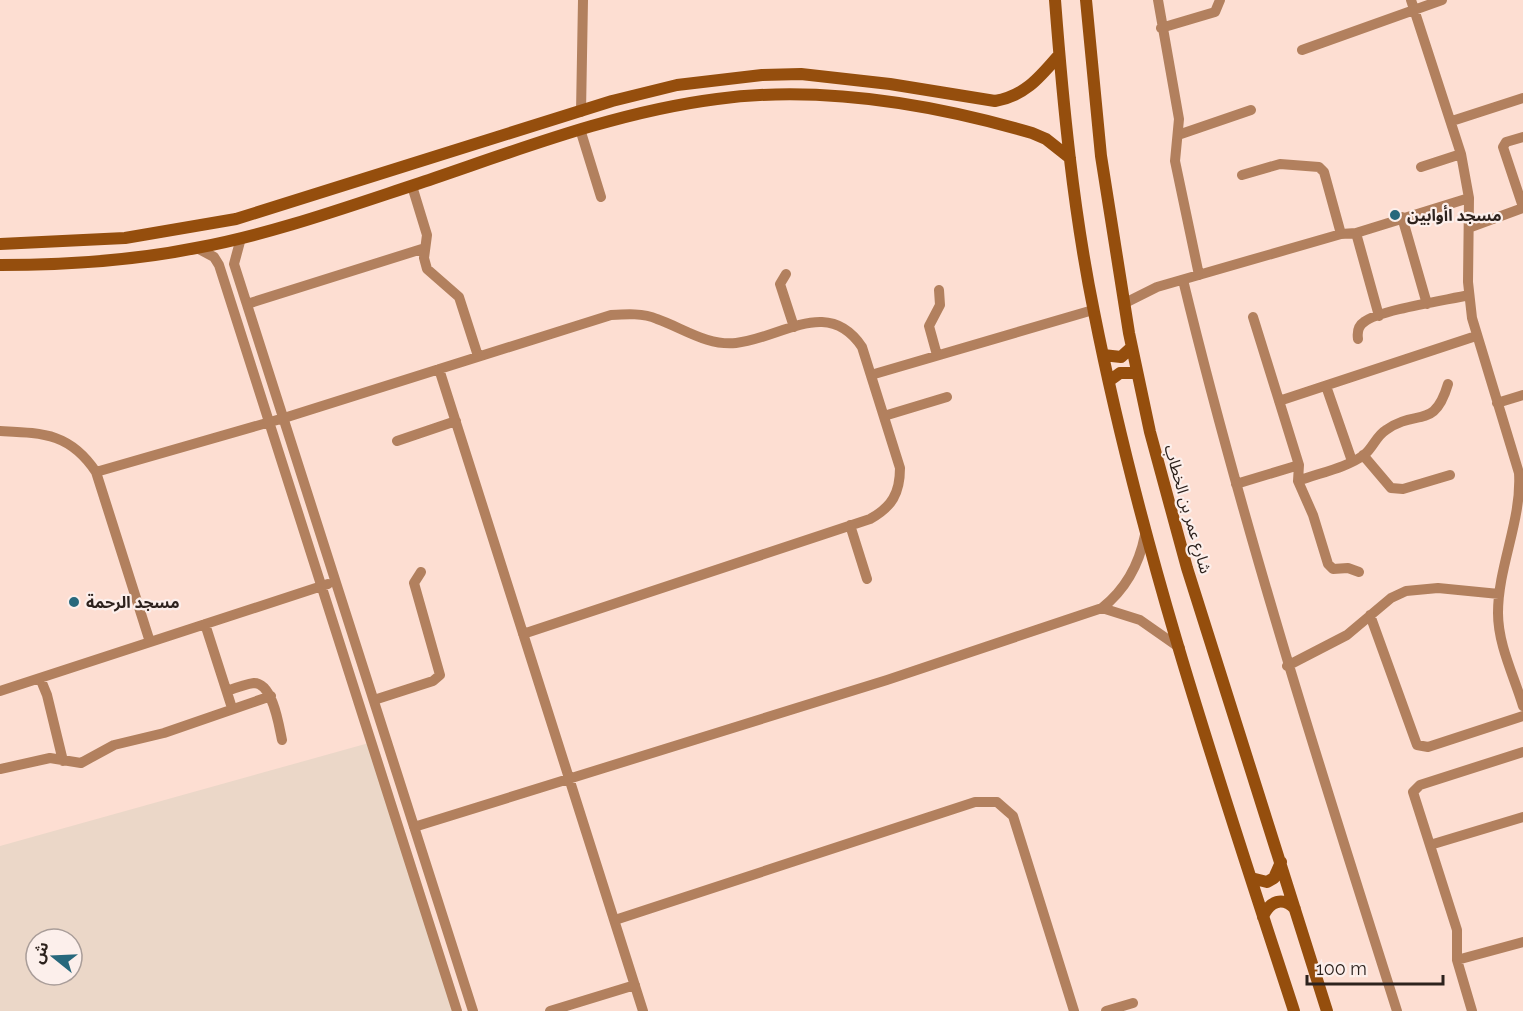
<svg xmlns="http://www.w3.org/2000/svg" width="1523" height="1011" font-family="Raleway,'Noto Sans Arabic',sans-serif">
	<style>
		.commercial { fill: #ebd7c8; fill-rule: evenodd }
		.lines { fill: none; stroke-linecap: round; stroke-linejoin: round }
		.street { stroke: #b2805e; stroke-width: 10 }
		.secondary { stroke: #954e0d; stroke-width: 12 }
		.poi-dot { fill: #27687c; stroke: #fcefeb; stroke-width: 2 }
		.labels { text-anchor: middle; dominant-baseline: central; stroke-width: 4.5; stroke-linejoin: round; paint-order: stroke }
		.poi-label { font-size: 16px; font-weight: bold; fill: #2d221d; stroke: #fcefeb; text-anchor: start }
		.street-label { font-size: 16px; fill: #2d221d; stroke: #fcefeb }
	</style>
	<rect width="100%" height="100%" fill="#fdded2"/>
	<!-- commercial -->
	<path class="commercial" d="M 376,741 L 462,1011 L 0,1011 L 0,846 ZM 36,939 L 72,939 L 72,975 L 36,975 Z"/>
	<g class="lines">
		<!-- street -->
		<path class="street" d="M 1158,0 L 1179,119 L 1175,161 L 1199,275
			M 1411,0 L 1461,154 L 1469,198 L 1468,282 L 1472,318 L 1519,473 C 1522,520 1498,566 1498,613 C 1498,645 1514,676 1523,706
			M 1161,28 L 1215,12 L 1220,0
			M 1302,50 L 1442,0
			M 581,112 L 583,0
			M 1452,121 L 1523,98
			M 580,129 L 601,197
			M 1178,135 L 1251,110
			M 1523,137 L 1506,142 L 1503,147 L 1523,207
			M 1421,167 L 1461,154
			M 1242,175 L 1280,164 L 1319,167 L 1324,172 L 1341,234
			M 412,186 L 427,235 L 424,258 L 427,269 L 459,297 L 478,356
			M 1402,217 L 1427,304
			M 1471,227 L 1523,208
			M 1356,233 L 1379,316
			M 241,238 L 234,264 L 473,1011
			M 197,248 L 214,257 L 219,265 L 457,1011
			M 786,274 L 780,284 L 794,327
			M 1183,280 C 1243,527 1320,769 1397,1011
			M 1125,303 L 1157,287 L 1341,234 L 1356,233 L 1469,198
			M 247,304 L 425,248
			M 1253,317 L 1299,465 L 1298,481 L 1313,515 L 1328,564 L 1333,569 L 1348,568 L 1359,572
			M 1358,339 C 1357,332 1358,326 1364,322 C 1379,310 1447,300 1469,295
			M 937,355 L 929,326 L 940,305 L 939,290
			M 439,369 L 643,1011
			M 871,375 L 1093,310
			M 1326,386 L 1352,461
			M 1279,401 L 1476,336
			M 1497,403 L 1523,395
			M 884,416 L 947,397
			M 0,431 C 43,433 70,433 96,472 L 150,642
			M 397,441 L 456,421
			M 1363,455 L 1391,488 L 1403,489 L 1450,475
			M 96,472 L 284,418 L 611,315 C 627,314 643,313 657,319 C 683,328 707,346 736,343 C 782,338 828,296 862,347 L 900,468 C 900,493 892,507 870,519 L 523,634
			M 1298,481 C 1319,473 1346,468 1364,455 C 1373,448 1376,436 1386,430 C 1417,408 1434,431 1448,384
			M 1236,484 L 1299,465
			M 850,525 L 867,579
			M 1102,608 L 1140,620 L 1180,648
			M 1370,615 L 1417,745 L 1428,747 L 1523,716
			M 205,624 L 232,708
			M 1287,666 L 1347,635 L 1391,598 L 1406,591 L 1438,588 L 1499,594
			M 40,678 L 47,695 L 63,761
			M 0,691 L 328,584
			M 227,691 C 235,688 246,684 254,683 C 273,683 279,726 282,740
			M 374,700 L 433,681 L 440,675 L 414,583 L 421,572
			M 0,769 L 50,758 L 81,763 L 114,745 L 164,733 L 271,696
			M 414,827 L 887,680 L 1102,608 C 1126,589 1139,565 1145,535
			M 1430,845 L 1523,817
			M 615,920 L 975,802 L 997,802 L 1013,816 L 1074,1011
			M 1457,960 L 1523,942
			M 550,1011 L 635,985
			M 1106,1011 L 1133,1003
			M 1472,1011 L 1457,960 L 1457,930 L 1413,792 L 1420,785 L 1523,752"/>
		<!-- secondary -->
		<path class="secondary" d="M 1055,0 C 1063,104 1073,209 1094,312 C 1141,550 1219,781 1294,1011
			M 1086,0 L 1101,156 L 1129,333 L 1150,432 L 1187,568 L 1327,1011
			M 0,244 L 125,238 L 236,219 L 612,101 L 677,85 L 762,75 L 801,74 L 890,84 L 995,101 C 1025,96 1040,77 1059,55
			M 0,265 C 65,265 132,261 196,248 C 272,234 347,207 420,183 C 518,150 615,112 717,99 C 821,85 932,104 1032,133 L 1046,139 L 1070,158
			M 1103,355 L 1121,357 L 1132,347
			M 1109,381 L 1120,373 L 1137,373
			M 1251,878 L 1267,882 L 1274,878 L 1281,862
			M 1263,917 C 1269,901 1283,896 1295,909"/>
	</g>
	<!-- markers -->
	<g class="poi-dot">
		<circle cx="1395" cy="215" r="6"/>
		<circle cx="74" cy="602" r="6"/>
	</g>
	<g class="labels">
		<!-- poi labels -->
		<g class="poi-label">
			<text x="1407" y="215">مسجد اأوابين</text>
			<text x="86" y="602">مسجد الرحمة</text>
		</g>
		<!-- street labels -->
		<g class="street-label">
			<text transform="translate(1188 509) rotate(74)">شارع عمر بن الخطاب</text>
		</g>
	</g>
	<!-- north arrow -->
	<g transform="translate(54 957) rotate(288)"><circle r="28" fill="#fcefeb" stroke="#a99d99" stroke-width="1.5"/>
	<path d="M0-4.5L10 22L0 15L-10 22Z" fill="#27687c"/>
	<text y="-9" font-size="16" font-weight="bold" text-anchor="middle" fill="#2d221d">ش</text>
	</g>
	<!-- scale -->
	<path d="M1307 975v9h136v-9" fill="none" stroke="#2d221d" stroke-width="3"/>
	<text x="1316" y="975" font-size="18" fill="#2d221d" stroke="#fcefeb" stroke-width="4.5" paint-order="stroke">100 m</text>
</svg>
